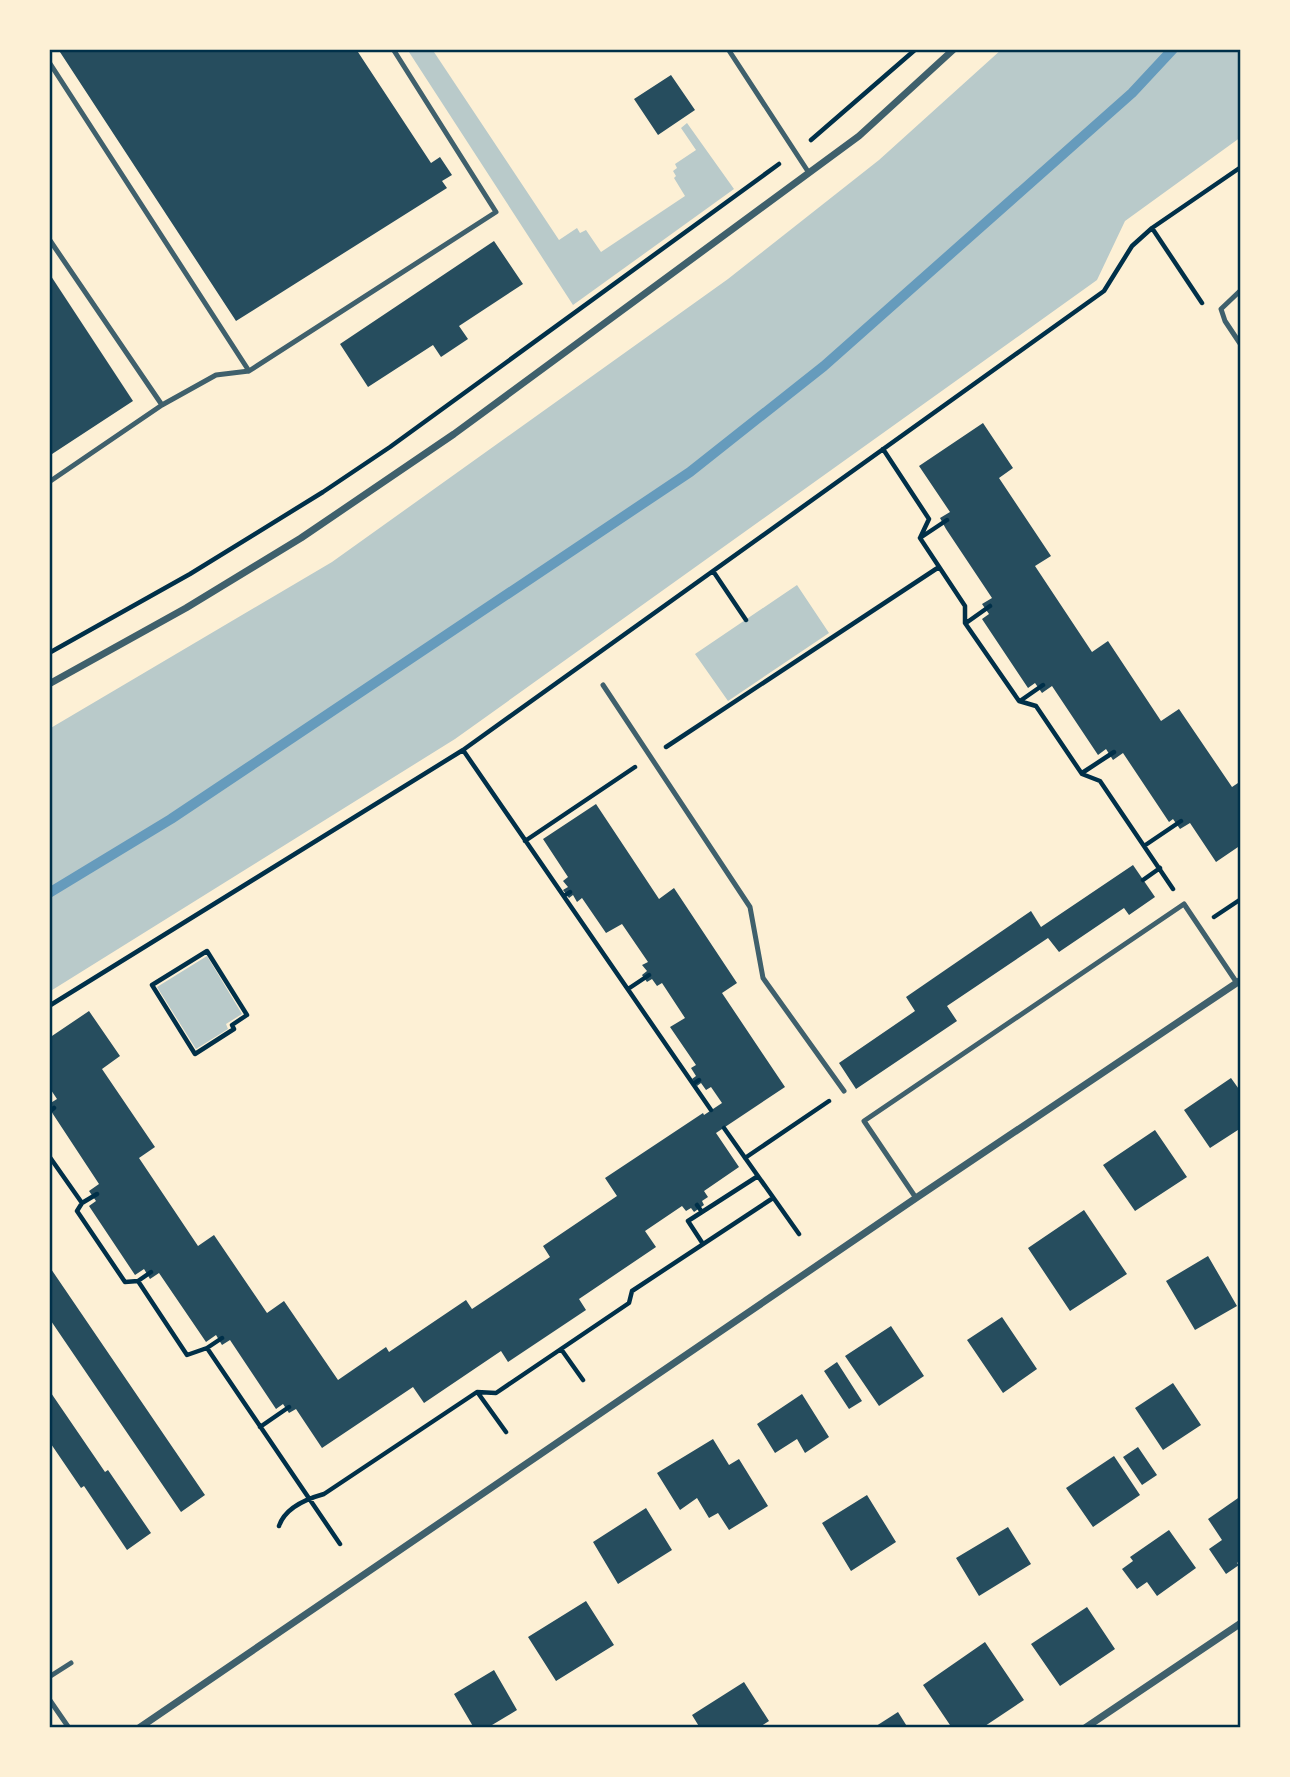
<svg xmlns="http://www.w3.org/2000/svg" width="1290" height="1777" font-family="'Noto Sans',sans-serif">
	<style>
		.green { fill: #b9caca }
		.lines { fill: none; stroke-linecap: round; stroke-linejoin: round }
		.stream { stroke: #669bbc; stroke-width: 10 }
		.building { fill: #264d5e }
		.path { stroke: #003049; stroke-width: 4.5 }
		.service { stroke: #3f606c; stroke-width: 5 }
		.minor { stroke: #3f606c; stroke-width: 7 }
		.neatline { fill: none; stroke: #003049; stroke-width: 2.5 }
	</style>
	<rect width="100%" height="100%" fill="#fdf0d5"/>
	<!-- green -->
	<path class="green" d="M 407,49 L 432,49 L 559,240 L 577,228 L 580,233 L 586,230 L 601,252 L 685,196 L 674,178 L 676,176 L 673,171 L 677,168 L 675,164 L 696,150 L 681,128 L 687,123 L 734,189 L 573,305 Z
		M 1002,49 L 1241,49 L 1241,137 L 1125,221 L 1097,280 L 455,739 L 49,992 L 49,729 L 332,562 L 728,279 L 879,160 Z
		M 797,585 L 829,633 L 728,701 L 695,654 Z
		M 207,956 L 242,1014 L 226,1024 L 228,1029 L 196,1049 L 157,987 Z"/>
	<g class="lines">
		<!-- stream -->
		<path class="stream" d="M 49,893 L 171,819 L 690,472 L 824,366 L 1132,93 L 1173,49"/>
	</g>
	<!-- building -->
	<path class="building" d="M 58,49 L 356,49 L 431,163 L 440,157 L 452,175 L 442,181 L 447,188 L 236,321 Z
		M 671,75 L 695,110 L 658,135 L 634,99 Z
		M 494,241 L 523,284 L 459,326 L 468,339 L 441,357 L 433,345 L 368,387 L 340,344 Z
		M 49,273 L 133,401 L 49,456 Z
		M 983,423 L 1013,468 L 999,478 L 1051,556 L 1035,566 L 1092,652 L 1108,641 L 1161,721 L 1179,709 L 1232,787 L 1241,781 L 1241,845 L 1216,862 L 1190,823 L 1180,829 L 1173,819 L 1169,822 L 1123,753 L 1113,760 L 1106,749 L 1098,755 L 1052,686 L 1042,693 L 1035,683 L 1028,688 L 982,619 L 989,614 L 982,604 L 992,598 L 946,529 L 940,518 L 950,512 L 919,466 Z
		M 596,804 L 659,899 L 674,888 L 737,983 L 722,993 L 785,1087 L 716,1133 L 739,1167 L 704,1191 L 708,1197 L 702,1201 L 704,1205 L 694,1212 L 691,1208 L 686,1211 L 682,1206 L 645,1231 L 656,1247 L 579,1299 L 586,1310 L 508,1362 L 501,1351 L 424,1403 L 413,1387 L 322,1448 L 296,1409 L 289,1413 L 283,1404 L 276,1409 L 230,1340 L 222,1345 L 216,1335 L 206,1342 L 159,1273 L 150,1279 L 144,1269 L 135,1275 L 89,1206 L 96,1201 L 89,1191 L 99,1184 L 49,1108 L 49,1104 L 57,1099 L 49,1087 L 49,1038 L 89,1011 L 120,1056 L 102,1069 L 155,1147 L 139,1158 L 198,1246 L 214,1235 L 267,1313 L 284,1301 L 338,1380 L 386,1347 L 389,1352 L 466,1300 L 472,1309 L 550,1257 L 543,1246 L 617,1196 L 605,1178 L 703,1113 L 704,1115 L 722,1103 L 711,1087 L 706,1090 L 701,1083 L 697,1086 L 692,1079 L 696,1076 L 691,1068 L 696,1065 L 670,1027 L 685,1018 L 662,983 L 657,986 L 652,979 L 647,982 L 642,975 L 647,971 L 642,965 L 648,962 L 622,924 L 606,933 L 582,898 L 577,902 L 573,895 L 569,898 L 563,890 L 568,887 L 563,881 L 568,877 L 543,839 Z
		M 1133,865 L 1155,897 L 1129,915 L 1124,908 L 1059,952 L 1048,938 L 947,1006 L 957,1021 L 856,1089 L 839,1063 L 915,1011 L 906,997 L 1031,911 L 1041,927 Z
		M 1231,1078 L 1241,1092 L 1241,1128 L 1210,1148 L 1184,1110 Z
		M 1155,1130 L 1187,1177 L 1135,1211 L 1103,1165 Z
		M 1084,1210 L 1127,1274 L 1070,1311 L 1028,1248 Z
		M 1208,1256 L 1237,1306 L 1195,1330 L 1166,1281 Z
		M 49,1266 L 205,1495 L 181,1512 L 49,1318 Z
		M 1002,1317 L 1037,1369 L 1003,1393 L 967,1340 Z
		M 891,1326 L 924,1376 L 879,1406 L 845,1356 Z
		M 837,1362 L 862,1401 L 849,1409 L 824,1371 Z
		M 1173,1383 L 1201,1425 L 1163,1450 L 1135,1408 Z
		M 49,1390 L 105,1472 L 108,1470 L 151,1533 L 127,1550 L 84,1486 L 81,1488 L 49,1441 Z
		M 802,1394 L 829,1437 L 805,1453 L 797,1439 L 775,1453 L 757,1424 Z
		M 713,1439 L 729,1465 L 739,1459 L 768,1506 L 729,1530 L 718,1513 L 709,1518 L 697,1498 L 680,1510 L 657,1473 Z
		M 1138,1447 L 1157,1475 L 1142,1485 L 1123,1457 Z
		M 1114,1456 L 1140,1495 L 1093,1527 L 1066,1488 Z
		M 867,1495 L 896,1542 L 851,1571 L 822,1523 Z
		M 1241,1496 L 1241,1560 L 1237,1563 L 1239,1565 L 1226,1574 L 1209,1549 L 1222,1540 L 1208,1519 Z
		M 646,1508 L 672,1550 L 618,1584 L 593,1542 Z
		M 1008,1527 L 1031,1564 L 979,1596 L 956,1558 Z
		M 1169,1530 L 1196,1568 L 1157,1596 L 1147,1582 L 1137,1589 L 1122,1569 L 1133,1561 L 1130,1557 Z
		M 586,1601 L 614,1645 L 556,1681 L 528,1637 Z
		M 1087,1607 L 1115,1649 L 1060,1686 L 1031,1644 Z
		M 985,1642 L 1024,1700 L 982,1728 L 952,1728 L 923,1685 Z
		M 494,1670 L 517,1710 L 487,1728 L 474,1728 L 454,1694 Z
		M 744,1682 L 769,1721 L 758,1728 L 700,1728 L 692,1715 Z
		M 898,1712 L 908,1728 L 873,1728 Z"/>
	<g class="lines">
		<!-- path -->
		<path class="path" d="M 811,140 L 916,49
			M 1152,228 L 1202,303
			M 883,449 L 929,519 L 920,538 L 965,606 L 965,623 L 1019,701 L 1036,706 L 1082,774 L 1100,781 L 1173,889
			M 920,538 L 947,520
			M 713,571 L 746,620
			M 966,623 L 990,606
			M 49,653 L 190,574 L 323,492 L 390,447 L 779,164
			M 1020,701 L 1043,685
			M 666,747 L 939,567
			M 463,750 L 711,1110
			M 1082,773 L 1114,752
			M 525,841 L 635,767
			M 1144,846 L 1181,821
			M 1143,880 L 1160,868
			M 564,896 L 570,892
			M 1214,917 L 1241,899
			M 207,951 L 247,1015 L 232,1025 L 234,1029 L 195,1054 L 152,985 Z
			M 628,989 L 649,975
			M 49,1006 L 463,750 L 1104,291 L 1132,246 L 1152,228 L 1241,167
			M 693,1084 L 699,1080
			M 49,1112 L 54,1108
			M 724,1128 L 799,1234
			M 49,1156 L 82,1203 L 77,1211 L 125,1282 L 138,1281 L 187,1355 L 207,1348 L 340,1544
			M 745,1158 L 829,1101
			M 82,1203 L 97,1194
			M 697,1205 L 702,1212
			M 703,1244 L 688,1221 L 758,1176
			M 138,1281 L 151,1272
			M 207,1348 L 222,1338
			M 561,1349 L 583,1380
			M 478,1393 L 506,1432
			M 260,1427 L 289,1407
			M 279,1526 C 285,1508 306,1499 324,1494 L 477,1392 L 496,1393 L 629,1303 L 632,1291 L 773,1198"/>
		<!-- service -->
		<path class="service" d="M 728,49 L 809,173
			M 49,62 L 249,371
			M 49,239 L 162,405
			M 1241,290 L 1221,309 L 1225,321 L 1241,345
			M 49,482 L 162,405 L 216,375 L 249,371 L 496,212 L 393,49
			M 603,685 L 750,907 L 763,978 L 844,1091
			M 916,1198 L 864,1121 L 1184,904 L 1237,983
			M 49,1677 L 71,1663
			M 49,1699 L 69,1728"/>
		<!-- minor -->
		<path class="minor" d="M 49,684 L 186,608 L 301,538 L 454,434 L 859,136 L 954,49
			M 139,1728 L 916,1198 L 1241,980
			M 1085,1728 L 1241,1623"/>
	</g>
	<!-- border -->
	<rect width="1290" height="1777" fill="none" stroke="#fdf0d5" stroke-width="102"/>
	<rect x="51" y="51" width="1188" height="1675" class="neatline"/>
</svg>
